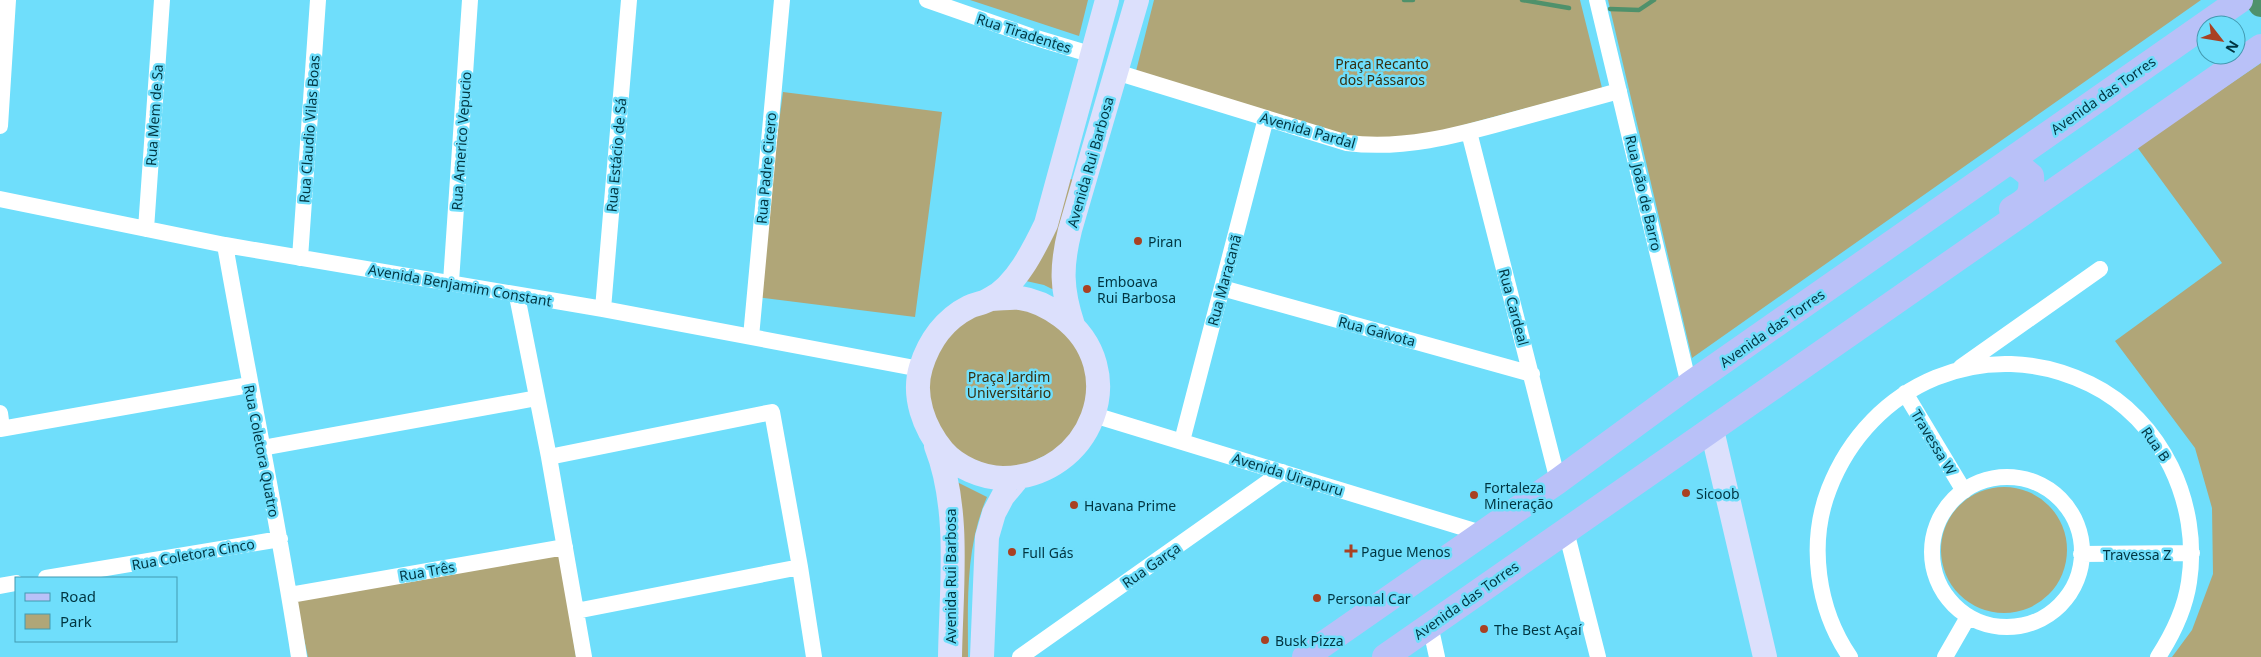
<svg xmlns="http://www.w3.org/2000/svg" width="2261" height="657" font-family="'Noto Sans',sans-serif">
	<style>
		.green { fill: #b0a678 }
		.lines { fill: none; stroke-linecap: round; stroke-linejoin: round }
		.stream { stroke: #4f916b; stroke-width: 4.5 }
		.river { stroke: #4f916b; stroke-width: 26 }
		.street { stroke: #fff; stroke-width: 16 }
		.secondary { stroke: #dce0fc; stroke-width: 24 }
		.primary { stroke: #b9c1f8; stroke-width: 26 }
		.poi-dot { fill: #a94122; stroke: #6fdefb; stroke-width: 2 }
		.labels { text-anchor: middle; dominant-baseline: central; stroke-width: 5; stroke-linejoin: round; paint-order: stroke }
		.street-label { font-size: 14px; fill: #003541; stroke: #6fdefb }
		.park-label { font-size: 14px; fill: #362f10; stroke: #6fdefb }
		.poi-label { font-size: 14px; fill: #003541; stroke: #6fdefb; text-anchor: start }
	</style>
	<rect width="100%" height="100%" fill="#6fdefb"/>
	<!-- green -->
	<path class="green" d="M 970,0 L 1088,0 L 1079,36 Z
		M 1154,0 L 1580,0 L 1602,88 L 1408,140 L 1352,140 L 1135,75 Z
		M 1608,0 L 2201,0 L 1692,358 Z
		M 2261,63 L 2261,657 L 2172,657 L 2192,630 L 2213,574 L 2212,508 L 2195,448 L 2115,341 L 2222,263 L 2137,147 Z
		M 783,92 L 942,112 L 915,317 L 756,297 Z
		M 1064,177 L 1077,181 L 1056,291 L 1044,285 L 1026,281 Z
		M 986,305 L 1041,307 L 1082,344 L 1092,397 L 1066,446 L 1018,468 L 990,466 L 965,456 L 945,439 L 931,415 L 926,388 L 942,336 Z
		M 957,482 L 987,497 C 965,548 968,602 968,657 L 959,657 Z
		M1941 550a63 63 0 1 1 126 0a63 63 0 1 1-126 0Z
		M 560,555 L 576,657 L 308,657 L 296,601 Z"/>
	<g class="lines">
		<!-- stream -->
		<path class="stream" d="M 1404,0 L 1413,0
			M 1522,0 L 1569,8
			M 1610,9 L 1639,10 L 1654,0"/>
		<!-- river -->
		<path class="river" d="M 2258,0 L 2261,4"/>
		<!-- street -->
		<path class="street" d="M 927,0 L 1033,37 L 1093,55
			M 1597,0 L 1689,385
			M 1116,72 L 1347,143 C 1403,150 1455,136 1509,121 C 1546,111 1582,101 1619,91
			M 0,126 L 8,0
			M 1469,132 L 1558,481
			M 0,199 L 225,245 L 603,309 L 920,369
			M 146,229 L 162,0
			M 225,245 C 249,382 278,519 299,657
			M 300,258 L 318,0
			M 451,282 L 470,0
			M 1222,288 L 1532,374
			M 517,296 L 549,457 L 584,657
			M 603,309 L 629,0
			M 751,337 L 782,0
			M 1961,367 L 2100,269
			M 1905,393 L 1964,491
			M 0,413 L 2,428
			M 1094,415 L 1481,533
			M 0,429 L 249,385
			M 1182,441 L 1266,118
			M 262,448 L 537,398
			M 549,457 L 772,412 L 800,567 L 814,657
			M1932 552a75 75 0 1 1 150 0a75 75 0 1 1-150 0Z
			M 1566,531 L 1598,657
			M 2081,554 L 2192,553
			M 46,578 L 280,539
			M 0,586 L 16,583
			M 290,595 L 565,547
			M 576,611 L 800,567
			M 1430,625 L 1437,657
			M 1020,657 L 1282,472
			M 1850,657 C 1817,609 1808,543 1829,489 C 1870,383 1986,333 2090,384 C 2162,419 2201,504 2189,582 C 2185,609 2173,634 2158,657
			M 1945,657 L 1968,617"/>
		<!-- secondary -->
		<path class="secondary" d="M 990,299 C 1000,299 1011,297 1020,298 C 1035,300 1050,308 1061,316 C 1134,370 1091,478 1003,478 C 982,478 957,467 943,451 C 924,428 912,396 921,367 C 929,341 945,319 969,307 C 976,304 984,303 990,299 C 1016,286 1034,249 1046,224 L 1107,0
			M 1073,325 C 1061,289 1061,266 1070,230 L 1137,0
			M 1712,430 L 1765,657
			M 936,446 C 961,509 951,589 950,657
			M 982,657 L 987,537 L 994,513 L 1003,496 L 1018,478"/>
		<!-- primary -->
		<path class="primary" d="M 2010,161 L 2020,167 L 2031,176 C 2033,197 2028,199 2012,209
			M 1305,657 L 1558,481 L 1689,385 L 2240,0
			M 1385,657 L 2261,47"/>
	</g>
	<!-- markers -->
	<g class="poi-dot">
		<circle cx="1138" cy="241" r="5"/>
		<circle cx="1087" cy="289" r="5"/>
		<circle cx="1686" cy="493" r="5"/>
		<circle cx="1474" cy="495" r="5"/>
		<circle cx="1074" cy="505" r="5"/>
		<path d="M1348.5 543.5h5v5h5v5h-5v5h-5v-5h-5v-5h5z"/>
		<circle cx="1012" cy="552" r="5"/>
		<circle cx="1317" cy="598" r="5"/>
		<circle cx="1484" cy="629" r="5"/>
		<circle cx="1265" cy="640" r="5"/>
	</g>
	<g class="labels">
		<!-- street labels -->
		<g class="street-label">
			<text transform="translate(1024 33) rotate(18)">Rua Tiradentes</text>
			<text transform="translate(2103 95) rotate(-35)">Avenida das Torres</text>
			<text transform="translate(154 115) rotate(-86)">Rua Mem de Sa</text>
			<text transform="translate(309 129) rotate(-86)">Rua Claudio Vilas Boas</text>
			<text transform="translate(1308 130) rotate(16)">Avenida Pardal</text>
			<text transform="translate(461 141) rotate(-86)">Rua Americo Vepucio</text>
			<text transform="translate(616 155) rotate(-85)">Rua Estácio de Sá</text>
			<text transform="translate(1090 162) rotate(-74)">Avenida Rui Barbosa</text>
			<text transform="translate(766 168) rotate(-85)">Rua Padre Cicero</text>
			<text transform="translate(1644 193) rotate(77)">Rua João de Barro</text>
			<text transform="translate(1224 280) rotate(-75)">Rua Maracanã</text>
			<text transform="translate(460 285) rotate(10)">Avenida Benjamim Constant</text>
			<text transform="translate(1514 307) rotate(75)">Rua Cardeal</text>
			<text transform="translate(1772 328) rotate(-35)">Avenida das Torres</text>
			<text transform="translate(1377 331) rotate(15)">Rua Gaivota</text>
			<text transform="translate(1934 442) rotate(59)">Travessa W</text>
			<text transform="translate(2156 444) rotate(55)">Rua B</text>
			<text transform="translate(262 451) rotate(79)">Rua Coletora Quatro</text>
			<text transform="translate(1288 474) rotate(17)">Avenida Uirapuru</text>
			<text transform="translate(193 554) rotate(-10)">Rua Coletora Cinco</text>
			<text x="2137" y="554">Travessa Z</text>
			<text transform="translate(1151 565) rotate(-35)">Rua Garça</text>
			<text transform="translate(427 571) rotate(-10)">Rua Três</text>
			<text transform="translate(950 576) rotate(-90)">Avenida Rui Barbosa</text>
			<text transform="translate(1466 600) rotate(-35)">Avenida das Torres</text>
		</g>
		<!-- park labels -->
		<g class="park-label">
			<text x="1382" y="63">Praça Recanto<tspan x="1382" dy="16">dos Pássaros</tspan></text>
			<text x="1009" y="376">Praça Jardim<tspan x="1009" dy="16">Universitário</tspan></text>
		</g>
		<!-- poi labels -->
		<g class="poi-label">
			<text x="1148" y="241">Piran</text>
			<text x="1097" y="281">Emboava<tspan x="1097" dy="16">Rui Barbosa</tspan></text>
			<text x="1484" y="487">Fortaleza<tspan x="1484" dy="16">Mineração</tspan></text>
			<text x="1696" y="493">Sicoob</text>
			<text x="1084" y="505">Havana Prime</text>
			<text x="1361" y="551">Pague Menos</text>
			<text x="1022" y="552">Full Gás</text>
			<text x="1327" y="598">Personal Car</text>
			<text x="1494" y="629">The Best Açaí</text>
			<text x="1275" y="640">Busk Pizza</text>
		</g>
	</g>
	<!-- legend -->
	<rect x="15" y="577" width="162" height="65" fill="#6fdefb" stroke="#439ab1"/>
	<rect x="25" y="593" width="25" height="8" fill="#b9c1f8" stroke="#439ab1"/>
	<text x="60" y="602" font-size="15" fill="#003541">Road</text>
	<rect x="25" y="614" width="25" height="15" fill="#b0a678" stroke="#439ab1"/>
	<text x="60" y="627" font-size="15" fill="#003541">Park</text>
	<!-- north arrow -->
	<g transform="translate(2221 40) rotate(121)"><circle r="24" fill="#6fdefb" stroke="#439ab1"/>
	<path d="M0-4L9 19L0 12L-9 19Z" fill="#a94122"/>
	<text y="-8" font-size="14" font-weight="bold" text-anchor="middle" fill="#003541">N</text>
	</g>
</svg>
